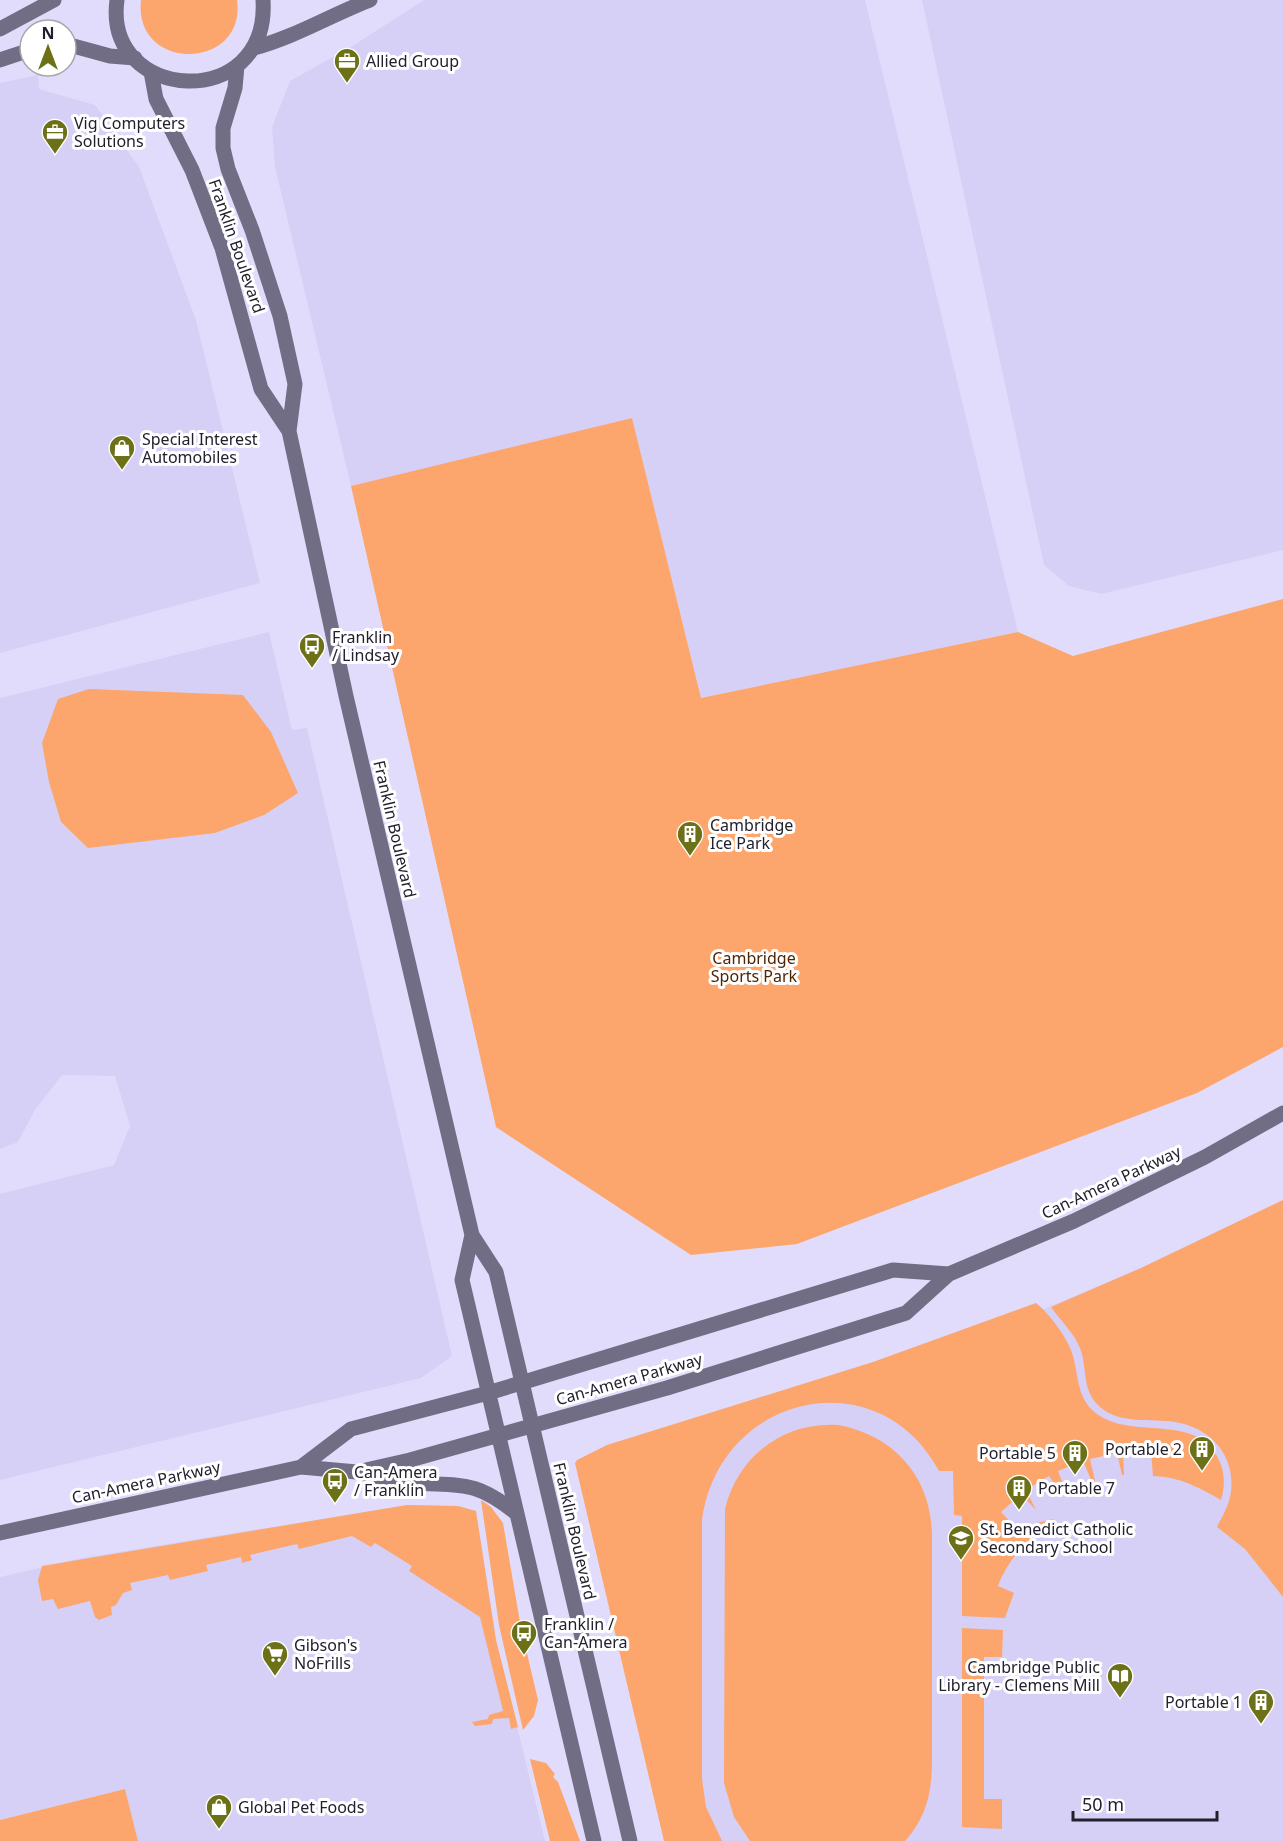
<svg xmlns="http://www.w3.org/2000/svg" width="1283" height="1841" font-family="'Noto Sans',sans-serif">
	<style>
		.built { fill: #d7d0f6 }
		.green { fill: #fca56c }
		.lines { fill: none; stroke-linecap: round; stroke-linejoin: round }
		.secondary { stroke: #716d85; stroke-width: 15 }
		.labels { text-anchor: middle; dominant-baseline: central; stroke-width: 6; stroke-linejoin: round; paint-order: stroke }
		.poi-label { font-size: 16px; fill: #23202e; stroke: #fff; text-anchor: start }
		.street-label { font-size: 16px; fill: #23202e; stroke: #fff }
		.park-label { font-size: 16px; fill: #4e2403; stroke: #fff }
	</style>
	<rect width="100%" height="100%" fill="#e2dcfc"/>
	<!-- built -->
	<path class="built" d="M 424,0 L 865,0 L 1018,632 L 701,698 L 632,418 L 351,486 L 275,167 L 272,127 L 290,81 L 354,45 Z
		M 922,0 L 1283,0 L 1283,550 L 1101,594 L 1069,586 L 1044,565 Z
		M 38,75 L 39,89 L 95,105 L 139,167 L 196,320 L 260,583 L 0,653 L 0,83 Z
		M 269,632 L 292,730 L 307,728 L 452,1356 L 421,1378 L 0,1480 L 0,1194 L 114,1165 L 130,1126 L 115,1076 L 62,1075 L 35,1110 L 18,1142 L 0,1149 L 0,698 Z
		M 1283,1200 L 1283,1841 L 669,1841 L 627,1664 L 719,1422 L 1008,1324 L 1141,1268 Z
		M 407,1505 L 458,1506 L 476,1511 L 496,1640 L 545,1841 L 138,1841 L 125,1789 L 0,1820 L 0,1577 L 82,1558 Z"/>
	<!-- green -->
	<path class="green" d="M 141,0 L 237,0 C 247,71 133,73 141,0 Z
		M 632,418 L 701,698 L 1018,632 L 1073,656 L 1283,599 L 1283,1047 L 1197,1093 L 797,1244 L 691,1255 L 496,1127 L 351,486 Z
		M 89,689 L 243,695 L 271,732 L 298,793 L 264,815 L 215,833 L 88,848 L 61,822 L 49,782 L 42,743 L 58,699 Z
		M 1283,1200 L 1283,1597 L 1245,1549 L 1217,1527 C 1222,1517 1228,1507 1230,1497 C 1238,1459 1213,1428 1175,1422 C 1151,1418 1121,1425 1100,1407 C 1081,1390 1088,1369 1080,1348 C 1074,1333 1060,1320 1051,1307 L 1141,1268 Z
		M 1036,1303 C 1050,1314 1069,1340 1073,1356 C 1079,1378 1077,1402 1100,1416 C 1136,1439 1198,1413 1219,1460 C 1225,1472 1225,1487 1221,1500 C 1198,1487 1180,1477 1153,1476 L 1151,1451 L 1123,1453 L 1124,1475 L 1122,1475 L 1117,1453 L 1090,1459 L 1095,1481 L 1092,1482 L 1083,1461 L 1058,1471 L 1066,1492 L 1061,1494 L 1049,1476 L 1026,1490 L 1036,1510 L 1021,1494 L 1001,1512 L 1019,1531 L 1025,1526 L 1053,1519 C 1031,1537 1008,1558 998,1586 L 1014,1593 L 1005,1618 L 962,1616 L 962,1516 L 954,1515 L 953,1471 L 939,1471 C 878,1357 719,1394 702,1520 L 702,1779 L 706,1807 L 722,1841 L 664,1841 L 575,1463 L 577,1460 L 607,1445 L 873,1362 Z
		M 839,1425 C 895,1436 931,1477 932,1535 L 932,1760 C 932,1791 927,1817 905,1841 L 750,1841 L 734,1817 L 724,1783 L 725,1509 C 738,1456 784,1421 839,1425 Z
		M 481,1500 L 491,1507 L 503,1523 L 521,1628 L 538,1700 L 534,1716 L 523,1730 L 499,1625 Z
		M 407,1505 L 458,1506 L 476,1511 L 496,1640 L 518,1727 L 511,1729 L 509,1718 L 493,1719 L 492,1724 L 475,1726 L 472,1722 L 488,1719 L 489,1715 L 503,1711 L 480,1617 L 409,1571 L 412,1566 L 375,1543 L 371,1547 L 352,1536 L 299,1549 L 297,1544 L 250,1555 L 252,1560 L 242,1563 L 241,1557 L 206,1565 L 208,1571 L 170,1580 L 168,1575 L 130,1583 L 132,1590 L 123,1593 L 116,1605 L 111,1607 L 112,1615 L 99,1620 L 95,1617 L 90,1601 L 58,1609 L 53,1599 L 42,1601 L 38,1580 L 42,1566 Z
		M 962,1628 L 1003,1630 L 1002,1657 L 984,1657 L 984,1799 L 1002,1799 L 1002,1829 L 962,1827 Z
		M 530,1759 L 546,1763 L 555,1774 L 553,1777 L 558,1782 L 580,1841 L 550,1841 Z
		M 125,1789 L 138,1841 L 0,1841 L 0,1820 Z"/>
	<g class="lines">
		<!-- secondary -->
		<path class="secondary" d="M 117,0 C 103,103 270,113 263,0
			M 0,29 L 54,0
			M 66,44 L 110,56 L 135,58
			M 254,48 C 295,37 331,15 370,0
			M 0,60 L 30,50
			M 237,66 L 235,88 L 223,128 L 223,148 L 228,169 L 252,230 L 280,316 L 295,384 L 289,431 L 346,696 L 472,1235 L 496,1272 L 630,1841
			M 151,72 L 156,99 L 192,170 L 222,248 L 261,389 L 289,431
			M 472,1235 L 462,1280 L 594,1841
			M 301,1467 L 351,1429 L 488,1393 L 893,1270 L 949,1274
			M 362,1473 C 379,1476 397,1482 414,1483 C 462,1486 475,1480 516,1513
			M 0,1533 L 301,1467 L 357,1472 L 410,1460 L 667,1388 L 906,1313 L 949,1274 L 1074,1221 L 1205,1157 L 1283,1113"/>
	</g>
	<!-- icons -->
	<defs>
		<g id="office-pin" transform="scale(1.35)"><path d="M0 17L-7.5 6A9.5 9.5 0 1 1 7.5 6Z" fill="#6c7118" stroke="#fff"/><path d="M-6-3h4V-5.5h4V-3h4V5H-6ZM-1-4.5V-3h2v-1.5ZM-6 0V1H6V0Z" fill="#fff"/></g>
		<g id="shop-pin" transform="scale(1.35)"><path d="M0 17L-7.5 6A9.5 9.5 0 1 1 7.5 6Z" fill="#6c7118" stroke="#fff"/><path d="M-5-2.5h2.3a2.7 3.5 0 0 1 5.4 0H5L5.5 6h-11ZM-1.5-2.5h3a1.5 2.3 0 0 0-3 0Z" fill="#fff"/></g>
		<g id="bus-pin" transform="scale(1.35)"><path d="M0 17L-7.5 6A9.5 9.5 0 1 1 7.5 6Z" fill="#6c7118" stroke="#fff"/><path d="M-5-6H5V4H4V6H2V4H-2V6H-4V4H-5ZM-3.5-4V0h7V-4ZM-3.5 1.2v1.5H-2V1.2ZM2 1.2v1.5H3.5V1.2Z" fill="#fff"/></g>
		<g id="building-pin" transform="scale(1.35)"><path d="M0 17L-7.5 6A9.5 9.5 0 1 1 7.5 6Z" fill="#6c7118" stroke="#fff"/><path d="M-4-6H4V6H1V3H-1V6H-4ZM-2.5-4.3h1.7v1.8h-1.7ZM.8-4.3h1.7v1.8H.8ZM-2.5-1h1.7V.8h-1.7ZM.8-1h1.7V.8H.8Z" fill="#fff"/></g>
		<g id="school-pin" transform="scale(1.35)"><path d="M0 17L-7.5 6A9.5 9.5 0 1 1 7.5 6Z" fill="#6c7118" stroke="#fff"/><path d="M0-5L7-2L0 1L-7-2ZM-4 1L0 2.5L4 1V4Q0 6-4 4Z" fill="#fff"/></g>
		<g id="supermarket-pin" transform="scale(1.35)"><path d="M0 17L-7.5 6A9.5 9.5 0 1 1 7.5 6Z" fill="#6c7118" stroke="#fff"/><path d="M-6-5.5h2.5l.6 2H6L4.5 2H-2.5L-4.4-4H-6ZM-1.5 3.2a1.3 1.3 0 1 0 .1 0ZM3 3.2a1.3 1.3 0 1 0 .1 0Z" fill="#fff"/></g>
		<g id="library-pin" transform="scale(1.35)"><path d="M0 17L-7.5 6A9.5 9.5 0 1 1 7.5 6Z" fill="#6c7118" stroke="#fff"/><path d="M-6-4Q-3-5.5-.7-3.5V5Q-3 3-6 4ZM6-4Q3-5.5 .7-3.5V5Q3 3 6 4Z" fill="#fff"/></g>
	</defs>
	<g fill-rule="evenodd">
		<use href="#office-pin" x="347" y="61"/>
		<use href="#office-pin" x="55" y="132"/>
		<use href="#shop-pin" x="122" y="448"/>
		<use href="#bus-pin" x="312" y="646"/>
		<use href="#building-pin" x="690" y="834"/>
		<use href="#building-pin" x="1202" y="1449"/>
		<use href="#building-pin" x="1075" y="1453"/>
		<use href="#bus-pin" x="335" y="1481"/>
		<use href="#building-pin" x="1019" y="1488"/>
		<use href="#school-pin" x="961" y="1538"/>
		<use href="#bus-pin" x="524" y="1633"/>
		<use href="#supermarket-pin" x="275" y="1654"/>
		<use href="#library-pin" x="1120" y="1676"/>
		<use href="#building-pin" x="1261" y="1702"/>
		<use href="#shop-pin" x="219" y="1807"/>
	</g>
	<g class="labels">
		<!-- poi labels -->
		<g class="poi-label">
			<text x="366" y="61">Allied Group</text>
			<text x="74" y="123">Vig Computers<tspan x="74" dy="18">Solutions</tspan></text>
			<text x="142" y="439">Special Interest<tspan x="142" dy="18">Automobiles</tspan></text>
			<text x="332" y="637">Franklin<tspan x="332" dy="18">/ Lindsay</tspan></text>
			<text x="710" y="825">Cambridge<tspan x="710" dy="18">Ice Park</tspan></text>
			<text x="1182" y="1449" text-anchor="end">Portable 2</text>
			<text x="1056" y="1453" text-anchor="end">Portable 5</text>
			<text x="354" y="1472">Can-Amera<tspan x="354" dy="18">/ Franklin</tspan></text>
			<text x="1038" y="1488">Portable 7</text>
			<text x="980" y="1529">St. Benedict Catholic<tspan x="980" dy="18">Secondary School</tspan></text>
			<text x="544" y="1624">Franklin /<tspan x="544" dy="18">Can-Amera</tspan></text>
			<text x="294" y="1645">Gibson's<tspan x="294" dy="18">NoFrills</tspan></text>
			<text x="1100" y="1667" text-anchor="end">Cambridge Public<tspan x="1100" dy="18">Library - Clemens Mill</tspan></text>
			<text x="1242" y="1702" text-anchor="end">Portable 1</text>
			<text x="238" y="1807">Global Pet Foods</text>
		</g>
		<!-- street labels -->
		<g class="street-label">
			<text transform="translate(237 246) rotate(71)">Franklin Boulevard</text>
			<text transform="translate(395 829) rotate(77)">Franklin Boulevard</text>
			<text transform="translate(1111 1182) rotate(-25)">Can-Amera Parkway</text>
			<text transform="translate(629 1379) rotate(-16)">Can-Amera Parkway</text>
			<text transform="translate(146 1482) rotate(-12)">Can-Amera Parkway</text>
			<text transform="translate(575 1531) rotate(77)">Franklin Boulevard</text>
		</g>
		<!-- park labels -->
		<g class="park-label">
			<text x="754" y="958">Cambridge<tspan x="754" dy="18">Sports Park</tspan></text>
		</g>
	</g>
	<!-- north arrow -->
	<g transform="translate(48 48)"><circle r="28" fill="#ffffff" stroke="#a7a6ab" stroke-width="1.5"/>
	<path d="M0-4.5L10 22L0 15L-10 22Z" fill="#6c7118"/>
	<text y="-9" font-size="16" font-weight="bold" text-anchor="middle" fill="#23202e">N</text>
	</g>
	<!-- scale -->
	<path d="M1073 1811v9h144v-9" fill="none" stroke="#23202e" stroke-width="3"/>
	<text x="1082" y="1811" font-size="18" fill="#23202e" stroke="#ffffff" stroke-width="4.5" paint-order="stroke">50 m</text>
</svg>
